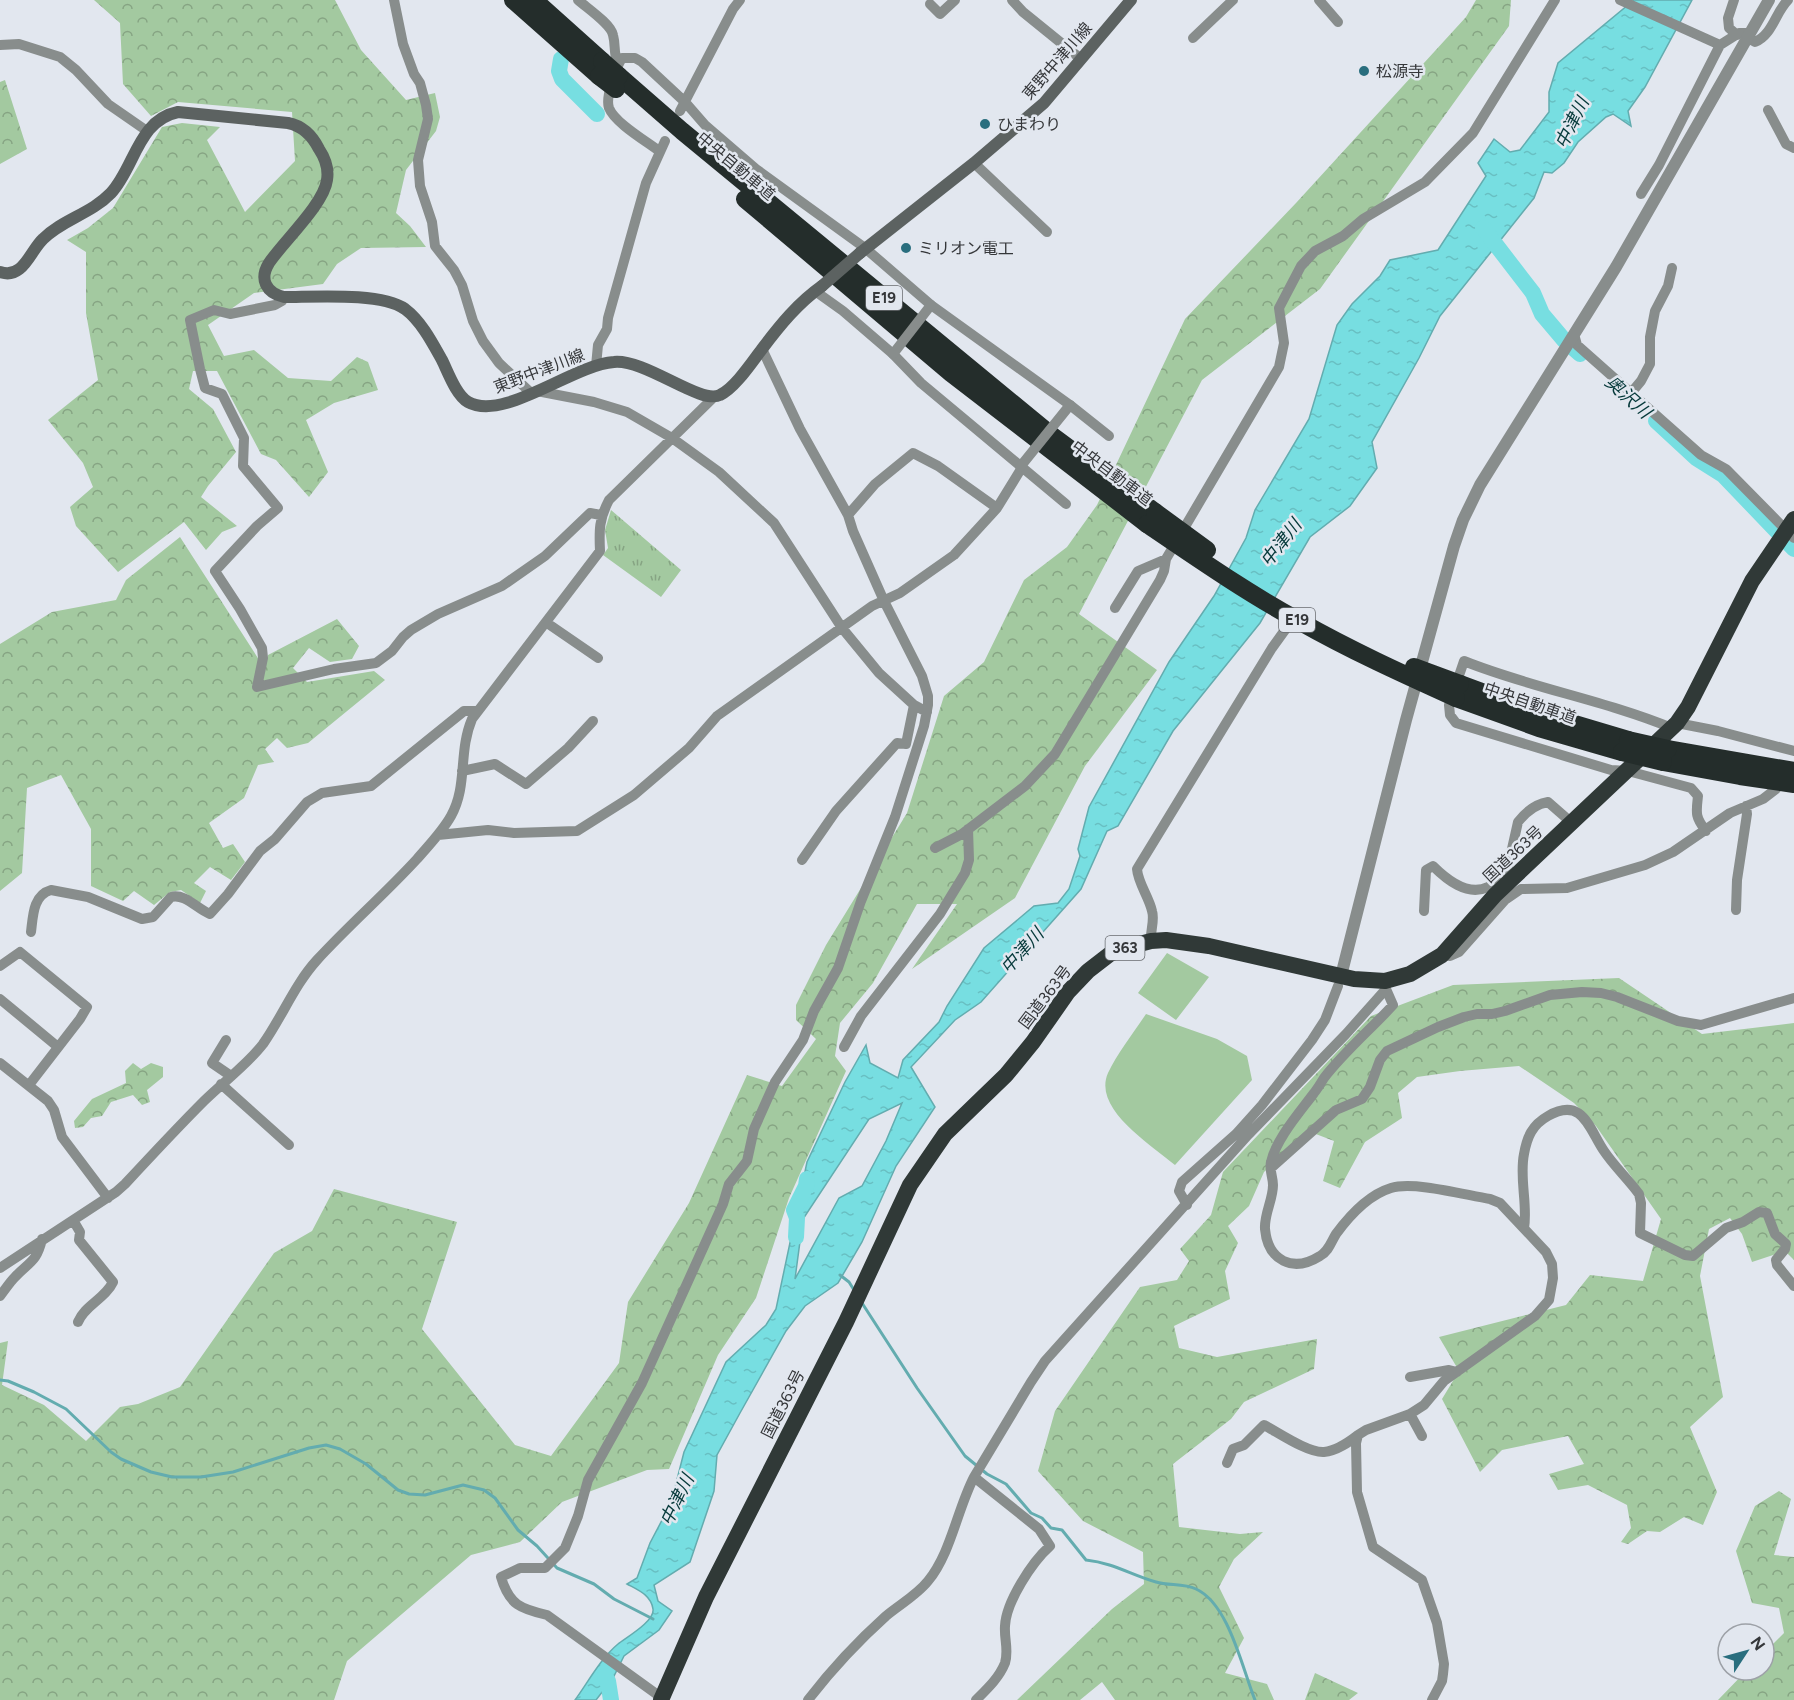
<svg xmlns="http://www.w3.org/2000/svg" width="1794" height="1700" font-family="Figtree,'Noto Sans JP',sans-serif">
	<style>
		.grass { fill: url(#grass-tufts) }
		.forest { fill: url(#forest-crowns) }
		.pitch { fill: #a3c9a0 }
		.water { fill: url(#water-ripples); stroke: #63acaf; stroke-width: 1.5; fill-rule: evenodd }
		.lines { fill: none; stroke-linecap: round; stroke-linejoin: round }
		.stream { stroke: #63acaf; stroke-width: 3 }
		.river { stroke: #77dee1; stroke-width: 16 }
		.minor { stroke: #888d8c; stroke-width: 10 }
		.tertiary { stroke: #888d8c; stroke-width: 12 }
		.secondary { stroke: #5c6261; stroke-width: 12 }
		.trunk { stroke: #303937; stroke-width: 16 }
		.motorway { stroke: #242d2b; stroke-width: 18 }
		.minor-bridge { stroke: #888d8c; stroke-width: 10 }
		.secondary-bridge { stroke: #5c6261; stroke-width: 12 }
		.motorway-bridge { stroke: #242d2b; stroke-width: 18 }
		.poi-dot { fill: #296e7e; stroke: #e2e7ef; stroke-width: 2 }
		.labels { text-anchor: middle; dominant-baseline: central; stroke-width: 5; stroke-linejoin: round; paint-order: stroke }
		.shield { fill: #e2e7ef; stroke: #696c70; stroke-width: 1.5 }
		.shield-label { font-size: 15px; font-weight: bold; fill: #35373a }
		.street-label { font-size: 16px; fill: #35373a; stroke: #e2e7ef }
		.poi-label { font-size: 16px; fill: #35373a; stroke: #e2e7ef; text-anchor: start }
		.water-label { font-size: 18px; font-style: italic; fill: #05393a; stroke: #e2e7ef }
	</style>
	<defs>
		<pattern id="grass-tufts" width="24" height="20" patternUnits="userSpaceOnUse" patternTransform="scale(1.5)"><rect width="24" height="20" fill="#a3c9a0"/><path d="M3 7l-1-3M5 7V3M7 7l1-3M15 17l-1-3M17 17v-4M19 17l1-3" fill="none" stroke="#86a483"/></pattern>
		<pattern id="forest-crowns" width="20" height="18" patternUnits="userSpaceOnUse" patternTransform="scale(1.5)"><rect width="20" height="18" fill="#a3c9a0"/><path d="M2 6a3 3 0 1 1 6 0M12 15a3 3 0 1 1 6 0" fill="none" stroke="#86a483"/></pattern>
		<pattern id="water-ripples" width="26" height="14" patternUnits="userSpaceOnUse" patternTransform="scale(1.5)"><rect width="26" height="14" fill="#77dee1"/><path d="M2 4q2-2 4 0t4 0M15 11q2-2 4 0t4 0" fill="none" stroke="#68bfc2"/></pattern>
	</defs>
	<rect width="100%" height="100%" fill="#e2e7ef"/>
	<!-- grass -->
	<path class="grass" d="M 611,510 L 681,570 L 661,597 L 603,555 L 608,548 L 605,530 Z"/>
	<!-- forest -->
	<path class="forest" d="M 94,0 L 335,0 L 361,50 L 406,100 L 435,93 L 440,117 L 436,131 L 406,170 L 396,213 L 410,226 L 426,247 L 361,248 L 337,264 L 323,284 L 254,293 L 208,325 L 224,356 L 254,350 L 288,378 L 331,381 L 357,357 L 368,362 L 378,390 L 334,403 L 306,420 L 328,472 L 309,497 L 276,460 L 261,454 L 217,371 L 193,371 L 189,389 L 213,409 L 236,452 L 208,486 L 201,497 L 237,526 L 222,532 L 206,550 L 184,522 L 118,572 L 76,526 L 70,507 L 93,487 L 83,463 L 48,420 L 98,380 L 86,313 L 86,252 L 67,240 L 88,228 L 113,208 L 162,127 L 182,123 L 220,127 L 207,140 L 245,212 L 295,161 L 292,112 L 178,102 L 151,116 L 123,84 L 120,23 Z
		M 1476,0 L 1511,0 L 1509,26 L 1320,289 L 1202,380 L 1079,614 L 1157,670 L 1085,766 L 1015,898 L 912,969 L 957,904 L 917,904 L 873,983 L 840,1023 L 835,1056 L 846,1071 L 789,1198 L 756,1298 L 718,1355 L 669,1469 L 647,1470 L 562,1502 L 520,1542 L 471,1555 L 347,1661 L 334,1700 L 0,1700 L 0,1343 L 8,1341 L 2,1385 L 44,1405 L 86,1441 L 120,1407 L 138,1404 L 180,1387 L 274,1253 L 312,1231 L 334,1189 L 457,1222 L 422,1329 L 515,1445 L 551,1456 L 619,1363 L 628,1302 L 689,1203 L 747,1075 L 782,1086 L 816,1039 L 796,1020 L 796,1005 L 826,945 L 907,813 L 944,696 L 984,662 L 1024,580 L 1067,547 L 1097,505 L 1185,319 L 1296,203 L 1466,17 Z
		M 5,80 L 27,149 L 0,164 L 0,82 Z
		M 180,537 L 265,669 L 268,655 L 337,619 L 359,646 L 352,659 L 330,662 L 309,648 L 293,668 L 307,682 L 374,671 L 385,680 L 308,743 L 287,748 L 277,738 L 265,749 L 274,762 L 258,765 L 244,798 L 209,823 L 223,848 L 233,844 L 245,862 L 231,880 L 210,867 L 194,883 L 206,891 L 200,903 L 181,890 L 170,892 L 154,905 L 134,891 L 123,901 L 91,886 L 91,829 L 61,775 L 27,788 L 22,873 L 0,891 L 0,644 L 52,612 L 116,600 L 126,580 Z
		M 1619,978 L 1702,1034 L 1794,1023 L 1794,1260 L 1785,1251 L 1752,1262 L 1742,1234 L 1730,1218 L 1709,1229 L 1700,1276 L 1723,1397 L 1690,1427 L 1717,1492 L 1703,1525 L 1684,1517 L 1660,1532 L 1647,1531 L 1628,1544 L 1621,1542 L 1631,1528 L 1627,1505 L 1588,1485 L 1558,1490 L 1549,1474 L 1584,1464 L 1568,1436 L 1502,1450 L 1480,1472 L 1442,1399 L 1459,1371 L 1439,1337 L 1566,1305 L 1590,1275 L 1643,1281 L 1661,1219 L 1596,1126 L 1574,1103 L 1519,1066 L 1460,1071 L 1417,1077 L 1398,1093 L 1402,1118 L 1365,1142 L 1340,1188 L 1323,1181 L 1334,1141 L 1308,1131 L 1264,1172 L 1249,1206 L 1228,1226 L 1238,1243 L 1225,1271 L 1230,1299 L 1174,1326 L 1179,1348 L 1217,1357 L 1317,1339 L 1314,1369 L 1244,1402 L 1231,1419 L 1173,1464 L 1179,1527 L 1240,1534 L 1263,1532 L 1234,1559 L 1219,1587 L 1244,1638 L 1225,1673 L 1267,1684 L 1274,1700 L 1115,1700 L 1102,1682 L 1080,1700 L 1017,1700 L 1112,1609 L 1144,1584 L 1143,1552 L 1083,1521 L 1038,1471 L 1055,1411 L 1140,1287 L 1177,1280 L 1189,1261 L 1180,1249 L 1211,1215 L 1223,1172 L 1371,1016 L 1453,985 Z
		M 133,1063 L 141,1069 L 151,1063 L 163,1067 L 163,1077 L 147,1090 L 150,1102 L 142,1105 L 133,1095 L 111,1102 L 102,1116 L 91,1118 L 83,1127 L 75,1128 L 74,1121 L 92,1099 L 126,1083 L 125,1071 Z
		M 1779,1491 L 1791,1499 L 1774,1555 L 1794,1557 L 1794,1700 L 1718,1700 L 1747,1670 L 1764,1670 L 1764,1653 L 1784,1633 L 1779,1608 L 1752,1603 L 1736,1551 L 1755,1506 Z
		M 1315,1673 L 1358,1693 L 1349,1700 L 1305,1700 Z"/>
	<!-- pitch -->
	<path class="pitch" d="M 1167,953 L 1209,977 L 1176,1020 L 1138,993 Z
		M 1146,1014 L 1217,1039 L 1247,1056 L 1252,1080 L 1175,1165 C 1152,1145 1092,1109 1108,1073 C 1117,1054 1134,1032 1146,1014 Z"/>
	<!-- water -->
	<path class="water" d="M 1634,0 L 1692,0 L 1645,87 L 1628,111 L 1631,126 L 1613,114 L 1606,117 L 1578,142 L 1564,163 L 1552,173 L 1544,172 L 1534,198 L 1440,316 L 1419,358 L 1372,442 L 1377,468 L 1350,506 L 1310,537 L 1260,623 L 1173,731 L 1118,826 L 1107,831 L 1081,889 L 981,1002 L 955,1020 L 911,1067 L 935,1107 L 896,1166 L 862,1242 L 838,1283 L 805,1306 L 786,1331 L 740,1413 L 717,1455 L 714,1491 L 690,1562 L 654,1585 L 658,1601 L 672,1611 L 659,1630 L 624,1656 L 613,1678 L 596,1700 L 575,1700 C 588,1682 601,1658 618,1644 C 627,1637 655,1621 653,1609 C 651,1595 638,1590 627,1584 L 637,1578 L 650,1543 L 671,1503 L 684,1452 L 726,1362 L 766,1325 L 776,1309 L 807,1162 L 845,1082 L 866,1045 L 870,1063 L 898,1078 L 903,1060 L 939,1022 L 947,1006 L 984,948 L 1034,906 L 1058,903 L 1069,889 L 1080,856 L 1078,849 L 1089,807 L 1169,662 L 1214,596 L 1246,538 L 1255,510 L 1309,419 L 1337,325 L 1352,304 L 1380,276 L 1390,260 L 1438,250 L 1486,176 L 1478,163 L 1494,139 L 1510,152 L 1520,150 L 1549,112 L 1549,92 L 1558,63 ZM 902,1103 L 886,1141 L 862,1186 L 839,1198 L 795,1279 L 803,1219 L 869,1119 Z"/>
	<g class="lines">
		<!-- stream -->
		<path class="stream" d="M 840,1275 L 849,1282 L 854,1290
			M 862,1303 L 917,1388 L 965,1456 L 987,1474 L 1006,1484 L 1031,1513 L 1042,1518 L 1051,1528 L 1062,1530 L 1086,1560 C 1114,1563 1131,1575 1156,1582 C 1169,1586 1183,1583 1196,1589 C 1229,1604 1242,1668 1255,1700
			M 0,1380 L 8,1381 L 34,1392 L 66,1409 L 111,1452 L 121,1459 L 151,1472 L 172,1477 L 201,1477 L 233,1472 L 309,1448 L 326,1445 L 340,1449 L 366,1464 L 398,1490 L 409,1494 L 425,1495 L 463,1485 L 484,1490 L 495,1498 L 518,1530 L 537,1546 L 557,1568 L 594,1584 L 614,1599 L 653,1619"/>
		<!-- river -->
		<path class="river" d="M 561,59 L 559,71 L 562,79 L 597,114
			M 1483,228 L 1533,293 L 1542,314 L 1564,340 L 1580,354
			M 1656,421 L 1696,458 L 1723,475 L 1794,549
			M 796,1237 L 797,1218 L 794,1210 L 806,1186 L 807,1179
			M 605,1676 L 608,1681 L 611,1700"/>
		<!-- minor -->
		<path class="minor" d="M 394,0 L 403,44 L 414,74 L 420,83 L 426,105 L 428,119 L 418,160 L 420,186 L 432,222 L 435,246 L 454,270 L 462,285 L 473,321 L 483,341 L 499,363 L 531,393
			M 578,0 C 587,8 611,24 613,35 C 616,46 613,52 618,64
			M 1012,0 L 1023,12 L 1081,59
			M 1319,0 L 1338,22
			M 1620,0 L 1720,45
			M 1734,0 L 1728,18 L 1729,28 L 1737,35
			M 930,4 L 940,14 L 955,0
			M 1193,38 L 1233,0
			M 1748,38 L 1755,42 C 1773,34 1775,13 1788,0
			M 0,45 L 19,44 L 60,57 L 76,70 L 108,104 L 147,131
			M 1768,110 L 1786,144 L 1794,148
			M 680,111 L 733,9 L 740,0
			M 659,151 C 646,141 615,123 609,108 C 605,97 616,68 622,58 L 635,58 L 642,62 L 685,102 L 705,125 L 756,169 L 865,248 L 931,305 L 1070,405 L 1109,436
			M 974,163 L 1047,232
			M 1641,194 L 1659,165 L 1720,45 L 1739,33 L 1746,33 L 1750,35
			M 815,291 L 843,311 L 893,354 L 921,383 L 1066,504
			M 284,297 L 282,301 L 275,305 L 230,314 L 214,310 L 190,320 L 200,369 L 205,388 L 222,394 L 244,438 L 243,466 L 278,508 L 257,526 L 215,571 L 240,609 L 262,648 L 263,658 L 257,687 L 334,669 L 376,663 L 392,651 L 403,637 L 411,630 L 438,614 L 502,586 L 545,556 L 590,513 L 601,515
			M 1574,334 L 1577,345 L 1701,455 L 1726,469 L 1794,538
			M 596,366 L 598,345 L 607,329 L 608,318 L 646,183 L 665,141
			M 537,391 L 594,402 L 627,412 L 672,438 L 719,472 L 774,523 L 842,628 L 879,673 L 914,705 L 927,712
			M 1631,393 L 1641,381 L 1650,364 L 1650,337 L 1655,311 L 1668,286 L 1672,268
			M 848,515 L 875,484 L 913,453 L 938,466 L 997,508
			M 1115,608 L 1138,571 L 1166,559 L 1279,367 L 1284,343 L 1279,308 L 1301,266 L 1315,251 L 1343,236 L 1363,219 L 1425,182 L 1473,133 L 1555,0
			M 547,623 L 598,658
			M 1677,723 L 1718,731 L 1794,751
			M 1672,728 C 1604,700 1531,688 1464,661 L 1449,705 L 1450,715 L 1456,723 L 1611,770 L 1628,771 L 1691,788 L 1698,796 C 1696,813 1695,817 1706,831
			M 462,771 L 495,764 L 526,784 L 568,748 L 593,721
			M 438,835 L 488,830 L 514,833 L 577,831 L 634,795 L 689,748 L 717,716 L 872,606 L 900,593 L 954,555 L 997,508 L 1021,469
			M 935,848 L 962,834 L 1025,786 L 1055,754 L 1160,580 L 1164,571 L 1166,559
			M 802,860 L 836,811 L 897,743 L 906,744 L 914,705
			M 1508,882 L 1504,876 L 1507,871 L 1518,822 C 1525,813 1536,804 1548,802 L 1572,823
			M 1736,910 L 1737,880 L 1747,814 L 1746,806
			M 1424,911 L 1426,870 L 1433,866 C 1446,879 1467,897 1488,887 C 1493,884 1499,880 1504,876
			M 31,932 C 33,916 33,895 51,890 L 88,897 L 142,919 L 153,917 L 171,897 C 185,893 197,909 210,914 L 228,894 L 260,851 L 275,839 L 307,802 L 322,793 L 371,786 L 464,711 L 478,711
			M 1151,941 C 1150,931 1155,920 1152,911 C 1149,897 1138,883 1137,869 L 1272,648 L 1290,623
			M 1442,955 L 1450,956 L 1459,952 L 1505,900 L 1521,889 L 1567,888 L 1645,865 L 1673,852 L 1730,813 L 1763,799 L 1776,789
			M 0,966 L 20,952 L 87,1007 L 80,1019 L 29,1085
			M 1386,989 L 1393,1005 C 1372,1028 1343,1053 1324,1078 C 1321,1083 1318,1088 1314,1093 C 1300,1112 1276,1139 1271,1162 C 1269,1170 1273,1177 1273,1185 C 1273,1200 1264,1214 1265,1229 C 1268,1261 1293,1273 1320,1256 C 1329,1251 1331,1242 1336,1234 C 1350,1215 1368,1195 1391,1188 C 1414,1181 1465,1195 1490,1199 L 1500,1203 L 1546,1252 L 1552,1264 L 1553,1278 L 1549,1300 L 1535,1316 L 1444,1381 L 1424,1405 L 1410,1414 L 1366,1430 L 1358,1435 L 1356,1443 L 1357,1492 L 1373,1547 L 1422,1580 L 1437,1623 L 1444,1664 L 1443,1674 L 1442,1681 L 1432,1700
			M 0,999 L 58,1047
			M 226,1040 L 212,1063 L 231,1076
			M 844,1047 L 861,1016 L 940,914 L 965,873 L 969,860 L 968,829
			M 0,1063 L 48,1101 L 54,1110 L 62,1137 L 108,1198
			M 221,1084 L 289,1145
			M 1271,1168 L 1336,1110 L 1362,1099 L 1370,1087 L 1380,1060 L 1387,1051 L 1438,1027 L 1464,1017 L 1477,1014 L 1492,1014 L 1505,1011 L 1550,995 L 1582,992 L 1601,993 L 1617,997 L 1678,1021 L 1701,1025 L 1794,998
			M 1187,1205 L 1179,1191 L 1182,1182 L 1236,1134 L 1262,1105 L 1312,1040 L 1325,1020 L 1338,986
			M 73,1220 L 80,1232 L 79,1240 L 113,1282 C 105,1299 85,1305 78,1322
			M 1524,1228 C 1528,1205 1519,1178 1524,1154 C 1527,1137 1532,1125 1548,1116 C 1583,1096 1589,1129 1604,1151 C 1614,1166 1628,1179 1639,1194 L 1641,1203 L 1640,1233 L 1685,1255 L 1693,1256 L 1726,1228 L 1743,1222 L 1759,1212 L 1767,1213 L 1775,1234 L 1786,1244 L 1785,1249 L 1776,1260 L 1777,1265 L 1794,1286
			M 0,1268 L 116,1192 L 125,1184 C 151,1156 177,1128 204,1101 C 223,1082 246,1066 263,1044 C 282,1017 295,984 317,960 C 349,925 385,894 417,859 C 429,845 442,832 451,816 C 468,786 458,752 472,719 L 600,551 C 599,530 599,519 609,500 L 713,398
			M 0,1296 C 5,1290 9,1283 15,1277 C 29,1262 37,1262 42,1239
			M 1410,1377 L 1449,1370 L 1457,1372
			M 1410,1414 L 1422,1436
			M 1227,1463 L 1233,1449 L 1244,1445 L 1264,1425 C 1279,1433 1308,1453 1324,1452 C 1337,1451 1349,1442 1358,1435
			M 974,1477 L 1039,1529 L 1050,1546 C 1032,1562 1006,1602 1005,1626 C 1004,1639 1009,1650 1005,1663 C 999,1678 987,1689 976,1700
			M 662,1698 L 547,1615 C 521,1609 509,1605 501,1577 L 520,1568 L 545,1568 L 565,1548 L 578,1516 L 588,1480 L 642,1383 L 723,1204 L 729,1184 L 747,1161 L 754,1129 L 775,1082 L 803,1040 L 814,1011 L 838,968 L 861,901 L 895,817 L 924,726 L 928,705 L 928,696 L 922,676 L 884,601 L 853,531 L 848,515 L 800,429 L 762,349
			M 808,1700 C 832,1669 857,1642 886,1616 C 899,1605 917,1595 928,1581 C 951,1553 957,1510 974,1477 L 1031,1382 L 1045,1361 L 1248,1135 L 1346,1034 L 1386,989 L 1385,984"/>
		<!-- tertiary -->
		<path class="tertiary" d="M 1343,968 L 1406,720 L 1454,546 L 1463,520 L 1480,485 L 1616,267 L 1769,0"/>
		<!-- secondary -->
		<path class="secondary" d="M 860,253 L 974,163 L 1044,103 L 1131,0
			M 0,272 C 23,280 30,251 43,239 C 63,219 91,214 111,193 C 135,167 138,120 178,112 L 288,123 C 303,126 312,135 319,149 C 325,158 329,168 327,180 C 324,204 283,242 269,263 C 259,279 266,293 284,297 C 314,297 381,292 405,309 C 421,321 432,342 442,360 C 448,372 456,395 468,402 C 504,422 572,365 614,362 C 646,359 700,405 720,395 C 735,388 752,362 762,349 C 780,325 798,303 822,286"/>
		<!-- trunk -->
		<path class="trunk" d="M 661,1700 L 706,1597 L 846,1322 L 910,1185 L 945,1134 L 1006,1075 L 1033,1042 L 1068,992 L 1088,971 L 1110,954 L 1121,949 L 1151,941 L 1166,940 L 1209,946 L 1354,979 L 1385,981 L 1410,974 L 1442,955 L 1495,895 L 1677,723 L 1688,707 L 1752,581 L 1794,519"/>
		<!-- motorway -->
		<path class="motorway" d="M 513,0 L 599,76
			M 534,0 L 602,61
			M 619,76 L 682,131 L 1051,435 L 1155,512
			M 745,199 L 951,373 L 1147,524
			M 1460,684 L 1544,715 L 1628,740
			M 1456,698 L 1539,728 L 1622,752
			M 1668,749 L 1794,771
			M 1663,762 L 1740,776 L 1794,784"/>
		<!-- minor-bridge -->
		<path class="minor-bridge" d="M 893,354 L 931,305
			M 1020,467 L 1070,405"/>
		<!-- secondary-bridge -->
		<path class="secondary-bridge" d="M 822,286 L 860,253"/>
		<!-- motorway-bridge -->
		<path class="motorway-bridge" d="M 602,61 L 619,76
			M 599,76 L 616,89
			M 1155,512 L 1207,550
			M 1147,524 C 1197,558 1246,592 1299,621 C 1350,650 1403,674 1456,698
			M 1414,667 L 1460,684
			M 1628,740 L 1668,749
			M 1622,752 L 1663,762"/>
	</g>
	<!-- markers -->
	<g class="poi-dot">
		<circle cx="1364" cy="71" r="6"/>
		<circle cx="985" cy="124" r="6"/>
		<circle cx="906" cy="248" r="6"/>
	</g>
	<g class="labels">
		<!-- shield labels -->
		<g class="shield">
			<rect x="866" y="286" width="36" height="24" rx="4.5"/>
			<rect x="1279" y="608" width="36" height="24" rx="4.5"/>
			<rect x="1105.5" y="936" width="39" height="24" rx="4.5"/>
		</g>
		<g class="shield-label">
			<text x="884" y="298">E19</text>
			<text x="1297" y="620">E19</text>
			<text x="1125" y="948">363</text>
		</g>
		<!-- street labels -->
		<g class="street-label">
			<text transform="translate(1057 61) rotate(-49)">東野中津川線</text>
			<text transform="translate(736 166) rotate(40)">中央自動車道</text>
			<text transform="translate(539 371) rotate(-21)">東野中津川線</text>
			<text transform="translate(1112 473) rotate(37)">中央自動車道</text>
			<text transform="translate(1530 703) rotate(19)">中央自動車道</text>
			<text transform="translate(1513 854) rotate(-43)">国道363号</text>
			<text transform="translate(1045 997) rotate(-53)">国道363号</text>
			<text transform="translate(783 1404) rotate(-63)">国道363号</text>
		</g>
		<!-- poi labels -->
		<g class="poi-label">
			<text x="1376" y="71">松源寺</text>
			<text x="997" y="124">ひまわり</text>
			<text x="918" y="248">ミリオン電工</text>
		</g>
		<!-- water labels -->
		<g class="water-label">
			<text transform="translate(1572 123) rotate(-64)">中津川</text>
			<text transform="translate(1628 397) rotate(42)">奥沢川</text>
			<text transform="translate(1281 543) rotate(-52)">中津川</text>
			<text transform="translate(1022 951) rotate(-48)">中津川</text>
			<text transform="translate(677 1500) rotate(-64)">中津川</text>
		</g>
	</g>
	<!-- north arrow -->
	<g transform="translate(1746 1652) rotate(54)"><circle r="28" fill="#e2e7ef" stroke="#9da1a7" stroke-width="1.5"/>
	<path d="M0-4.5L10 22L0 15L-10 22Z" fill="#296e7e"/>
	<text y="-9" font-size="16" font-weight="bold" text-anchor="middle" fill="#35373a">N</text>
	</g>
</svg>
